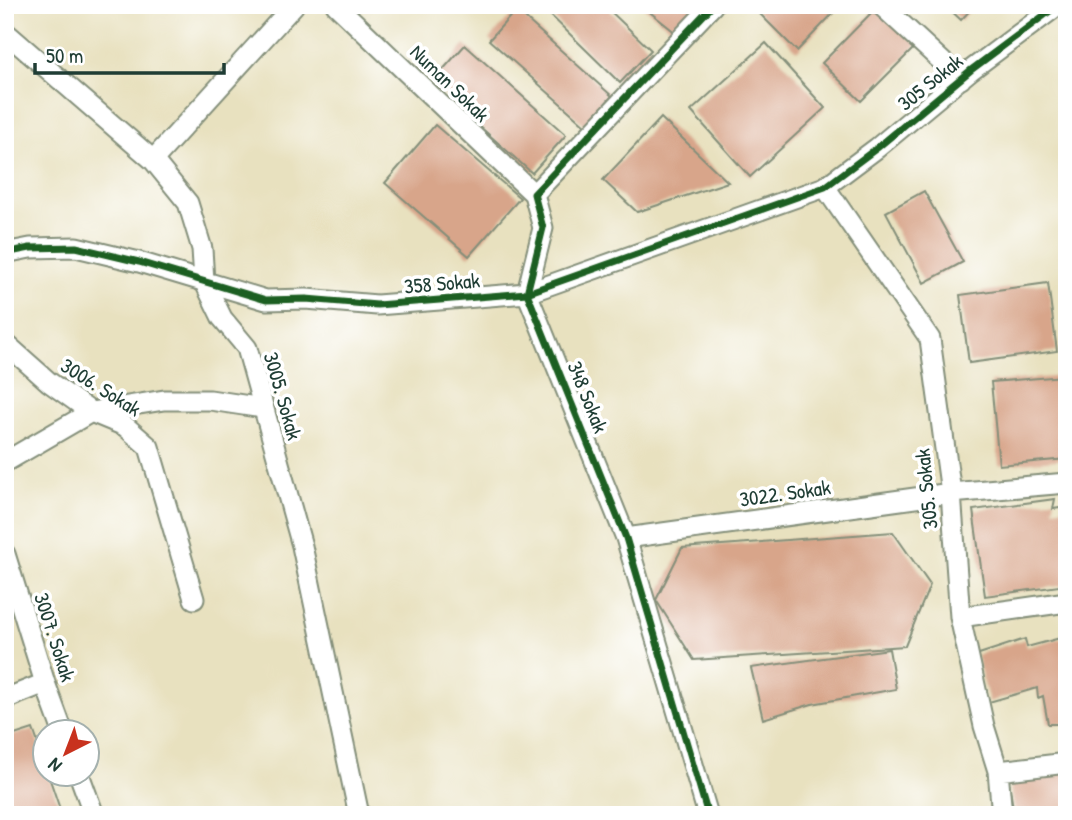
<svg xmlns="http://www.w3.org/2000/svg" width="1072" height="820" font-family="'Patrick Hand',sans-serif">
	<style>
		.building { fill: #d8a58a }
		.lines { fill: none; stroke-linecap: round; stroke-linejoin: round }
		.street-casing { stroke: #848f7a; stroke-width: 23 }
		.street { stroke: #fff; stroke-width: 19 }
		.cycleway-casing { stroke: #fff; stroke-width: 11 }
		.cycleway { stroke: #1b5e20; stroke-width: 7 }
		.labels { text-anchor: middle; dominant-baseline: central; stroke-width: 7; stroke-linejoin: round; paint-order: stroke }
		.street-label { font-size: 21px; fill: #1f3d34; stroke: #fff }
	</style>
	<rect width="100%" height="100%" fill="#fff"/>
	<filter id="ink" filterUnits="userSpaceOnUse"><feTurbulence type="fractalNoise" baseFrequency=".0143" numOctaves="2"/><feDisplacementMap in="SourceGraphic" scale="14" xChannelSelector="R" yChannelSelector="G"/><feConvolveMatrix kernelMatrix="1 2 1 2 8 2 1 2 1" color-interpolation-filters="sRGB"/></filter>
	<filter id="wash" filterUnits="userSpaceOnUse"><feTurbulence type="fractalNoise" baseFrequency=".00686" numOctaves="4" result="noise"/><feDisplacementMap in="SourceGraphic" scale="28" xChannelSelector="R" yChannelSelector="G"/><feGaussianBlur stdDeviation="1.57" result="paint"/><feColorMatrix in="noise" values="0 0 0 0 0 0 0 0 0 0 0 0 0 0 0 0 0 1.4 0 .05"/><feComposite in="paint" operator="in"/></filter>
	<g filter="url(#wash)">
		<rect width="100%" height="100%" fill="#e8e1bf"/>
		<g id="blocks">
			<!-- building -->
			<path class="building" d="M 540,5 L 604,5 L 651,50 L 620,83 Z
				M 641,5 L 698,5 L 676,33 Z
				M 758,5 L 841,5 L 797,51 L 755,9 Z
				M 945,5 L 975,5 L 961,20 Z
				M 878,6 L 917,45 L 861,101 L 822,63 Z
				M 516,10 L 612,96 L 586,126 L 489,40 Z
				M 766,43 L 825,108 L 750,177 L 691,111 Z
				M 465,45 L 566,135 L 532,173 L 431,83 Z
				M 661,118 L 728,182 L 637,212 L 603,180 Z
				M 435,125 L 520,198 L 469,256 L 385,183 Z
				M 924,191 L 963,262 L 924,283 L 886,212 Z
				M 1048,283 L 1057,351 L 969,363 L 960,295 Z
				M 1064,376 L 1067,407 L 1067,459 L 999,465 L 991,382 Z
				M 1055,499 L 1053,509 L 1067,507 L 1067,585 L 985,596 L 973,510 Z
				M 893,532 L 930,585 L 905,646 L 694,660 L 656,600 L 682,548 Z
				M 1064,637 L 1067,645 L 1067,724 L 1048,724 L 1043,696 L 1038,698 L 1037,688 L 989,702 L 976,655 L 1025,639 L 1027,647 Z
				M 889,649 L 896,689 L 812,704 L 763,719 L 751,668 Z
				M 33,729 L 46,766 L 46,774 L 48,774 L 62,815 L 5,815 L 5,738 Z
				M 1067,773 L 1067,815 L 1014,815 L 1008,776 Z"/>
		</g>
	</g>
	<g filter="url(#ink)">
		<use href="#blocks" fill-opacity="0" stroke="#848f7a" stroke-width="2"/>
		<g class="lines">
			<!-- street casing -->
			<g class="street-casing">
				<path id="street" d="M 336,5 L 534,194
					M 881,5 L 961,79
					M 5,32 L 153,160 L 188,203 L 202,249 L 204,281 L 222,318 L 247,348 L 302,546 L 359,815
					M 153,160 L 294,5
					M 825,187 L 930,339 L 951,493 L 960,617 L 984,726 L 998,771 L 1002,815
					M 5,253 L 30,248 L 76,247 L 139,262 L 266,300 L 306,299 L 377,305 L 527,293 L 543,228 L 534,194 L 713,5
					M 5,343 L 49,382 L 91,412 L 125,426 L 149,447 L 194,599
					M 5,462 L 91,412 L 164,400 L 210,400 L 263,408
					M 626,538 L 951,493 L 1067,483
					M 5,554 L 45,683 L 63,732
					M 960,617 L 1067,602
					M 5,699 L 45,683
					M 998,771 L 1067,763
					M 79,774 L 94,815
					M 708,815 L 626,538 L 527,293 L 825,187 L 877,148 L 971,70 L 1058,5"/>
			</g>
			<!-- street -->
			<use href="#street" class="street"/>
			<!-- cycleway casing -->
			<g class="cycleway-casing">
				<path id="cycleway" d="M 5,253 L 30,248 L 76,247 L 139,262 L 266,300 L 306,299 L 377,305 L 527,293 L 543,228 L 534,194 L 713,5
					M 708,815 L 626,538 L 527,293 L 825,187 L 877,148 L 971,70 L 1058,5"/>
			</g>
			<!-- cycleway -->
			<use href="#cycleway" class="cycleway"/>
		</g>
	</g>
	<g class="labels">
		<!-- street labels -->
		<g class="street-label">
			<text transform="translate(930 82) rotate(-39)">305 Sokak</text>
			<text transform="translate(450 83) rotate(44)">Numan Sokak</text>
			<text transform="translate(442 283) rotate(-5)">358 Sokak</text>
			<text transform="translate(101 387) rotate(32)">3006. Sokak</text>
			<text transform="translate(283 396) rotate(74)">3005. Sokak</text>
			<text transform="translate(588 397) rotate(68)">348 Sokak</text>
			<text transform="translate(926 489) rotate(-96)">305. Sokak</text>
			<text transform="translate(785 493) rotate(-8)">3022. Sokak</text>
			<text transform="translate(55 637) rotate(72)">3007. Sokak</text>
		</g>
	</g>
	<!-- margin -->
	<rect width="1072" height="820" fill="none" stroke="#fff" stroke-width="28"/>
	<!-- north arrow -->
	<g transform="translate(66 753) rotate(222)"><circle r="33" fill="#ffffff" stroke="#a5b1ae" stroke-width="2"/>
	<path d="M0-5L12 26L0 18L-12 26Z" fill="#c8321e"/>
	<text y="-10" font-size="19" font-weight="bold" text-anchor="middle" fill="#1f3d34">N</text>
	</g>
	<!-- scale -->
	<path d="M35 63v10h189v-10" fill="none" stroke="#1f3d34" stroke-width="3.5"/>
	<text x="46" y="63" font-size="21" fill="#1f3d34" stroke="#ffffff" stroke-width="5" paint-order="stroke">50 m</text>
</svg>
